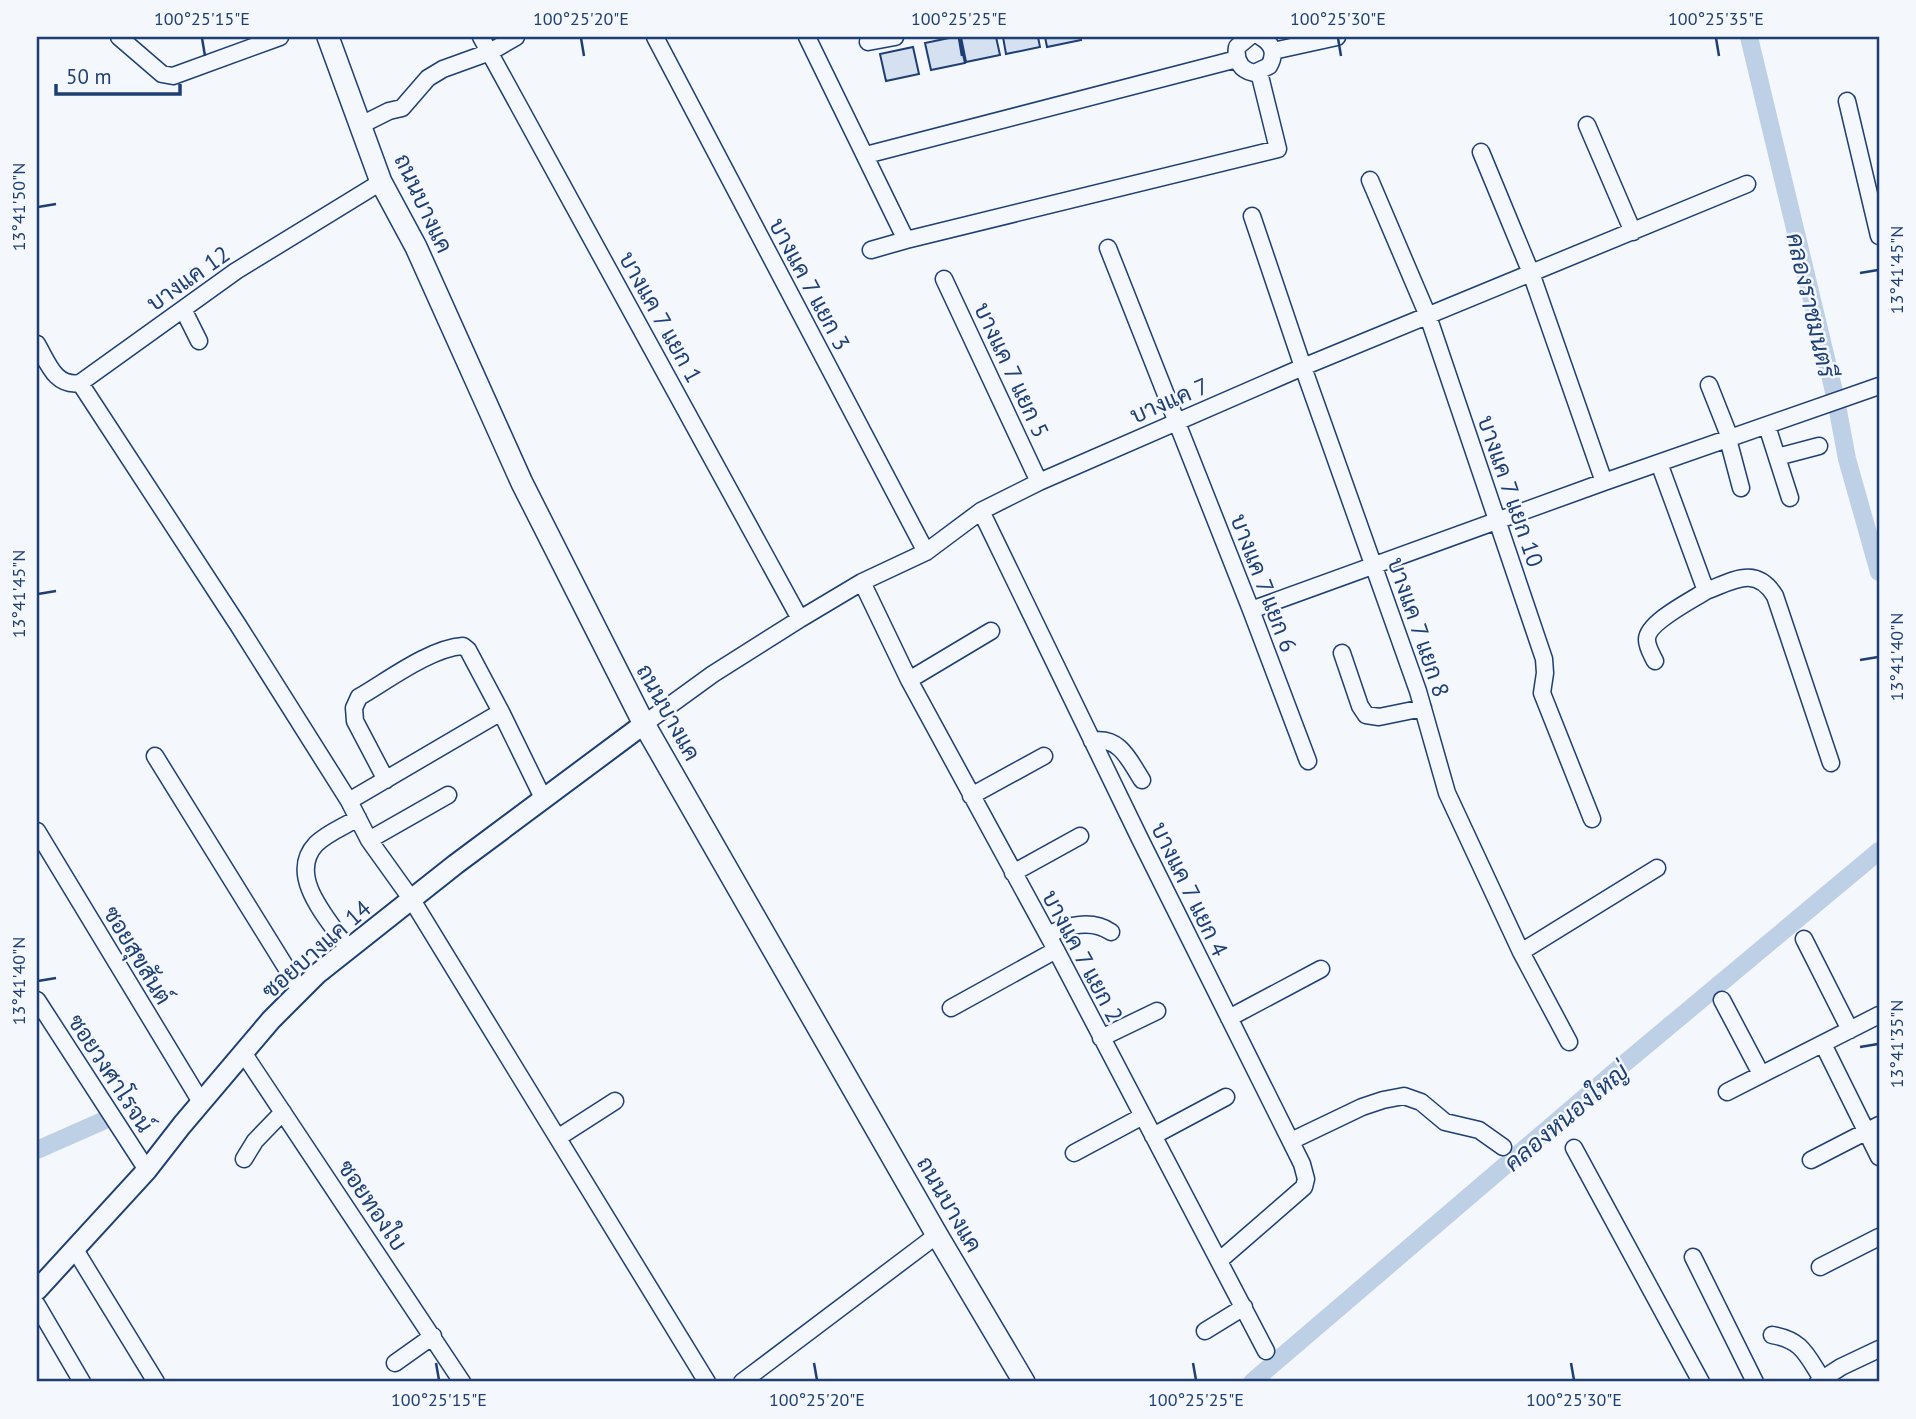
<svg xmlns="http://www.w3.org/2000/svg" width="1916" height="1419" font-family="'PT Sans',Sarabun,sans-serif">
	<style>
		.lines { fill: none; stroke-linecap: round; stroke-linejoin: round }
		.canal { stroke: #bed0e5; stroke-width: 18 }
		.building { fill: #d5e0f0; stroke: #1d3f73; stroke-width: 2 }
		.minor-casing { stroke: #1d3f73; stroke-width: 19 }
		.tertiary-casing { stroke: #1d3f73; stroke-width: 23 }
		.secondary-casing { stroke: #1d3f73; stroke-width: 24 }
		.minor { stroke: #f4f7fb; stroke-width: 16 }
		.tertiary { stroke: #f4f7fb; stroke-width: 19 }
		.secondary { stroke: #f4f7fb; stroke-width: 21 }
		.ticks { fill: none; stroke: #1d3f73; stroke-width: 2.5 }
		.labels { text-anchor: middle; dominant-baseline: central; stroke-width: 5; stroke-linejoin: round; paint-order: stroke }
		.street-label { font-size: 23px; fill: #1d3f73; stroke: #f4f7fb }
		.water-label { font-size: 24px; font-style: italic; fill: #1d3f73; stroke: #f4f7fb }
		.neatline { fill: none; stroke: #1d3f73; stroke-width: 2.5 }
		.ticks-label { font-size: 18px; text-anchor: middle; fill: #1d3f73 }
	</style>
	<rect width="100%" height="100%" fill="#f4f7fb"/>
	<g class="lines">
		<!-- canal -->
		<path class="canal" d="M 1749,37 L 1836,400 L 1847,459 L 1879,572
			M 37,1150 L 105,1120
			M 1252,1382 L 1625,1063 L 1879,851"/>
	</g>
	<!-- building -->
	<path class="building" d="M 954,37 L 959,37 L 965,63 L 931,70 L 925,43 Z
		M 961,37 L 996,37 L 1000,55 L 966,62 Z
		M 1003,37 L 1038,37 L 1040,47 L 1006,54 Z
		M 1045,37 L 1080,37 L 1081,40 L 1047,47 Z
		M 913,47 L 919,74 L 886,81 L 880,54 Z"/>
	<g class="lines">
		<!-- minor casing -->
		<g class="minor-casing">
			<path id="minor" d="M 119,37 L 162,74 L 173,76 L 280,37
				M 481,37 L 800,619
				M 655,37 L 926,552
				M 807,37 L 906,240 L 1278,149 L 1259,72
				M 1249,37 L 1237,47 C 1235,60 1240,70 1254,73 L 1269,66 C 1276,54 1273,44 1261,37
				M 868,42 L 895,37
				M 1273,51 L 1337,37
				M 1847,101 L 1879,236
				M 361,125 L 389,111 L 402,108 L 428,78 L 443,69 L 490,52 L 516,37
				M 1587,125 L 1633,232
				M 1481,152 L 1531,273 L 1604,482
				M 866,155 L 1237,59
				M 1370,180 L 1428,316 L 1544,659 L 1545,673 L 1542,693 L 1592,819
				M 1252,216 L 1303,367 L 1418,691 L 1447,793 L 1521,952 L 1569,1042
				M 1108,248 L 1251,610 L 1308,761
				M 871,250 L 906,240
				M 944,279 L 1039,482
				M 183,309 L 199,341
				M 37,344 C 48,363 55,387 80,383 L 236,271 L 381,182
				M 80,383 L 238,625 L 349,801 L 369,840 L 412,900 L 707,1382
				M 1709,385 L 1730,438
				M 1767,426 L 1790,498
				M 1728,439 L 1741,488
				M 1777,457 L 1819,446
				M 1659,463 L 1706,591 C 1733,581 1756,565 1775,596 L 1831,763
				M 981,511 L 1140,839 L 1302,1164 L 1306,1179 L 1304,1187 L 1220,1260
				M 862,582 L 909,680 L 1056,950 L 1266,1351
				M 1251,610 L 1604,482 L 1879,386
				M 1342,653 L 1360,706 L 1366,715 L 1379,717 L 1423,708
				M 1655,661 C 1652,655 1647,647 1647,640 C 1646,623 1692,600 1706,591
				M 909,680 L 991,631
				M 644,724 L 713,674 L 800,619 L 862,582 L 926,552 L 981,511 L 1039,482 L 1303,367 L 1747,184
				M 1092,741 C 1120,736 1129,760 1142,780
				M 155,756 L 300,990
				M 386,780 L 355,721 L 354,708 L 359,697 C 387,681 430,648 463,646 L 468,650 L 501,712 L 543,798
				M 971,796 L 1044,756
				M 349,801 L 501,712
				M 37,831 L 201,1102
				M 369,840 L 448,795
				M 1013,873 L 1080,836
				M 1048,935 C 1067,925 1092,919 1111,932
				M 1804,939 L 1850,1030
				M 348,948 C 329,920 286,876 316,844 C 327,833 345,826 358,818
				M 1521,952 L 1657,868
				M 37,1000 L 147,1170
				M 1722,1000 L 1761,1074
				M 951,1008 L 1056,950
				M 1229,1018 L 1321,969
				M 1101,1038 L 1157,1011
				M 1823,1044 L 1879,1157
				M 244,1054 L 462,1382
				M 1727,1092 L 1879,1015
				M 1153,1136 L 1226,1097
				M 559,1137 L 615,1101
				M 1291,1141 L 1362,1107 L 1383,1100 L 1404,1096 L 1421,1102 L 1445,1122 L 1479,1130 L 1503,1147
				M 1574,1148 L 1701,1382
				M 1074,1153 L 1143,1116
				M 244,1159 L 255,1141 L 283,1112
				M 1811,1160 L 1879,1125
				M 74,1248 L 156,1382
				M 1693,1257 L 1755,1382
				M 1820,1267 L 1879,1237
				M 37,1305 L 82,1382
				M 1205,1331 L 1244,1307
				M 1772,1335 C 1802,1340 1806,1354 1822,1379
				M 395,1363 L 433,1336
				M 742,1382 L 937,1235
				M 1818,1382 L 1841,1367 L 1879,1349"/>
		</g>
		<!-- tertiary casing -->
		<g class="tertiary-casing">
			<path id="tertiary" d="M 37,1290 L 147,1170 L 182,1125 L 271,1020 L 317,974 L 456,864 L 644,724"/>
		</g>
		<!-- secondary casing -->
		<g class="secondary-casing">
			<path id="secondary" d="M 328,37 L 381,182 L 416,247 L 522,483 L 644,724 L 937,1235 L 1024,1382"/>
		</g>
		<!-- minor -->
		<use href="#minor" class="minor"/>
		<!-- tertiary -->
		<use href="#tertiary" class="tertiary"/>
		<!-- secondary -->
		<use href="#secondary" class="secondary"/>
	</g>
	<!-- ticks -->
	<path class="ticks" d="M 202,38 L 205,56M 581,38 L 584,56M 959,38 L 962,56M 1338,38 L 1341,56M 1716,38 L 1719,56M 38,207 L 56,204M 1860,273 L 1878,270M 38,594 L 56,591M 1860,660 L 1878,657M 38,981 L 56,978M 1860,1047 L 1878,1044M 436,1363 L 439,1380M 814,1363 L 817,1380M 1193,1363 L 1196,1380M 1571,1363 L 1574,1380"/>
	<g class="labels">
		<!-- street labels -->
		<g class="street-label">
			<text transform="translate(424 203) rotate(65)">ถนนบางแค</text>
			<text transform="translate(188 278) rotate(-35)">บางแค 12</text>
			<text transform="translate(810 284) rotate(62)">บางแค 7 แยก 3</text>
			<text transform="translate(661 317) rotate(61)">บางแค 7 แยก 1</text>
			<text transform="translate(1012 370) rotate(65)">บางแค 7 แยก 5</text>
			<text transform="translate(1169 400) rotate(-23)">บางแค 7</text>
			<text transform="translate(1511 491) rotate(71)">บางแค 7 แยก 10</text>
			<text transform="translate(1264 583) rotate(69)">บางแค 7 แยก 6</text>
			<text transform="translate(1419 627) rotate(71)">บางแค 7 แยก 8</text>
			<text transform="translate(669 712) rotate(61)">ถนนบางแค</text>
			<text transform="translate(1190 889) rotate(64)">บางแค 7 แยก 4</text>
			<text transform="translate(316 949) rotate(-41)">ซอยบางแค 14</text>
			<text transform="translate(138 955) rotate(59)">ซอยสุขสันต์</text>
			<text transform="translate(1083 956) rotate(62)">บางแค 7 แยก 2</text>
			<text transform="translate(111 1073) rotate(57)">ซอยวงศาโรจน์</text>
			<text transform="translate(950 1204) rotate(60)">ถนนบางแค</text>
			<text transform="translate(373 1205) rotate(56)">ซอยทองใบ</text>
		</g>
		<!-- water labels -->
		<g class="water-label">
			<text transform="translate(1811 305) rotate(77)">คลองราชมนตรี</text>
			<text transform="translate(1566 1117) rotate(-40)">คลองหนองใหญ่</text>
		</g>
	</g>
	<!-- border -->
	<rect width="1916" height="1419" fill="none" stroke="#f4f7fb" stroke-width="77"/>
	<!-- scale -->
	<path d="M56 84v10h124v-10" fill="none" stroke="#1d3f73" stroke-width="3.5"/>
	<text x="66" y="84" font-size="21" fill="#1d3f73" stroke="#f4f7fb" stroke-width="5" paint-order="stroke">50 m</text>
	<rect x="38" y="38" width="1840" height="1342" class="neatline"/>
	<g class="ticks-label">
		<text x="202" y="25">100°25'15"E</text>
		<text x="581" y="25">100°25'20"E</text>
		<text x="959" y="25">100°25'25"E</text>
		<text x="1338" y="25">100°25'30"E</text>
		<text x="1716" y="25">100°25'35"E</text>
		<text transform="translate(19 207) rotate(-90)" y="6">13°41'50"N</text>
		<text transform="translate(1897 270) rotate(-90)" y="6">13°41'45"N</text>
		<text transform="translate(19 594) rotate(-90)" y="6">13°41'45"N</text>
		<text transform="translate(1897 657) rotate(-90)" y="6">13°41'40"N</text>
		<text transform="translate(19 981) rotate(-90)" y="6">13°41'40"N</text>
		<text transform="translate(1897 1044) rotate(-90)" y="6">13°41'35"N</text>
		<text x="439" y="1406">100°25'15"E</text>
		<text x="817" y="1406">100°25'20"E</text>
		<text x="1196" y="1406">100°25'25"E</text>
		<text x="1574" y="1406">100°25'30"E</text>
	</g>
</svg>
